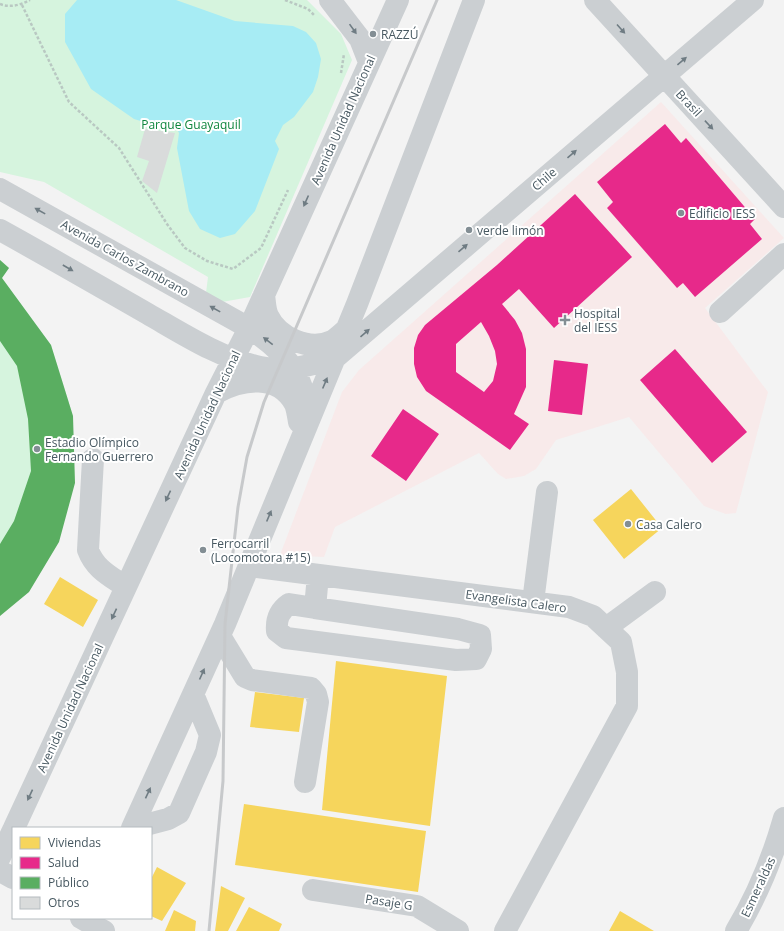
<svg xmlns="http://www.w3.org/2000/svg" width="784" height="931" font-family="'Open Sans',sans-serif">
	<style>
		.medical { fill: #f8eaea }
		.green { fill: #d6f4de }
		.water { fill: #a7ecf4 }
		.homes { fill: #f6d55c }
		.health { fill: #e7298a; fill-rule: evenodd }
		.public { fill: #5aae61 }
		.building { fill: #d9dbdb }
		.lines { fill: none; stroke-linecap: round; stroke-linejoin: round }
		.path { stroke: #b9c8c2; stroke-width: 2.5; stroke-dasharray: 3 2; stroke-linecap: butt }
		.minor { stroke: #cbcfd2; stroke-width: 22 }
		.rail { stroke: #c7c9cb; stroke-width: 3 }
		.oneway { fill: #6f7c83 }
		.poi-dot { fill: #838e94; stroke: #fff; stroke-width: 1.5 }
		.labels { text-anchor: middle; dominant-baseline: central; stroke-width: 4; stroke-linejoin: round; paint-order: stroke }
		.poi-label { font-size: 12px; fill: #475861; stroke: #fff; text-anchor: start }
		.street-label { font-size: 12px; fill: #475861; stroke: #fff }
		.park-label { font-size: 12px; fill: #0f863e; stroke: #fff }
	</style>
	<rect width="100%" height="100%" fill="#f3f3f3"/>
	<!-- medical -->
	<path class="medical" d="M 661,102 L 784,238 L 705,308 L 768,392 L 736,513 L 726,514 L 704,506 L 629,417 L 556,440 L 536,469 L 524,476 L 506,479 L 498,474 L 479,453 L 335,527 L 324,557 L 280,555 L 342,392 L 359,370 Z"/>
	<!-- green -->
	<path class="green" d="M 0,0 L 307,0 L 341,34 L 352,60 L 250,297 L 222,302 L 206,293 L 208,277 L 44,182 L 0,172 Z
		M 0,260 L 9,268 L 2,278 L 51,345 L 73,416 L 0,616 Z"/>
	<!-- water -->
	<path class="water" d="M 77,0 L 176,0 L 235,21 L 293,26 L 306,32 L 316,43 L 321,59 L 318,77 L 313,92 L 294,117 L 283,125 L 275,141 L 279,149 L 255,211 L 235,234 L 220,238 L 200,229 L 189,211 L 177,148 L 179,133 L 176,127 L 147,123 L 134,119 L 91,89 L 65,42 L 65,14 Z"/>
	<!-- homes -->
	<path class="homes" d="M 631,489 L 662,528 L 624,559 L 593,520 Z
		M 60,577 L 98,600 L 83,627 L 44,604 Z
		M 336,661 L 447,676 L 430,826 L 322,810 Z
		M 255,692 L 304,698 L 299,732 L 250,727 Z
		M 244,804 L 426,831 L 418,892 L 235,865 Z
		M 157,867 L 186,883 L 162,921 L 151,916 L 151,879 Z
		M 221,886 L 245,898 L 228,931 L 215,931 Z
		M 249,907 L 282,924 L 279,931 L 236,931 Z
		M 174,910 L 196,921 L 195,931 L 165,931 Z
		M 620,911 L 654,931 L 609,931 Z"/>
	<!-- health -->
	<path class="health" d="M 665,124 L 681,143 L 686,138 L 755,219 L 750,224 L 762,239 L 695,297 L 683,283 L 677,288 L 607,208 L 613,202 L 597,182 Z
		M 575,194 L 632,257 L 554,328 L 519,289 L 502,304 L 515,320 L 522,333 L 526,349 L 526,387 L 514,414 L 529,424 L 510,450 L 426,391 L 417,377 L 414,364 L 414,348 L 418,335 L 425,325 L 497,265 ZM 481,322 L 489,336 L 495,351 L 497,364 L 493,381 L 484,392 L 456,372 L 456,344 Z
		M 675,349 L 747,432 L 712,463 L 640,380 Z
		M 554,360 L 588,364 L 582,415 L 548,411 Z
		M 403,409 L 439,434 L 406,481 L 371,456 Z"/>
	<!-- public -->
	<path class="public" d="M 0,260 L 9,268 L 2,278 L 51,345 L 73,416 L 75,483 L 59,542 L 29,592 L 0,616 L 0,544 L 14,521 L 31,471 L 28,419 L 17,366 L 0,341 Z"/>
	<!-- building -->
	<path class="building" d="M 145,129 L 175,133 L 157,193 L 142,181 L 149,161 L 137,157 Z"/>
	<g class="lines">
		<!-- path -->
		<path class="path" d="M 285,0 L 308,9 L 314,15
			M 0,4 C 10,8 21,5 30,0
			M 22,5 L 69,102 L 119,148 L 167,224 L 185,248 L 207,261 L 233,269 L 261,248 L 288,190
			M 341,73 L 344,54"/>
		<!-- minor -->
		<path class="minor" d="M 330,0 L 360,39 L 369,62
			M 595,0 L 784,207
			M 0,189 L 249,328 C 283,350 313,380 303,425
			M 0,230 C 49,257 99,286 148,314 C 183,334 220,358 260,367 C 285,373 311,365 335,358 L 753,0
			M 264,295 C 265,301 265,310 268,316 C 278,337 309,352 332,341 C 337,338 342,333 347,329
			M 720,312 L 784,254
			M 216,393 C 242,379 278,373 295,404 C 297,409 298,416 299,422
			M 93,459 L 88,550 C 95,569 110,576 126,587
			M 249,566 L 569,607 L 593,616 L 621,642 L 627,672 L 627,706 L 505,931
			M 533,602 L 547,492
			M 315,608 L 458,629 L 480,635 L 481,649 L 476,659 L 456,660 L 286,638 L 277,631 C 276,619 279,611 289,604 L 315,608 L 318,575
			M 606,628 L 655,592
			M 220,636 L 245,677 L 252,680 L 311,688 L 316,694 L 318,702 L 305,782
			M 14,828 L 216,393 L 249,328 L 398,0
			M 132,828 L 225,624 L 357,304 L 474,0
			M 134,828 L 168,819 L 179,813 L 206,752 L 210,735 L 193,694
			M 0,857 L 13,830
			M 0,871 L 13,878
			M 313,890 L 417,906 L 458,931
			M 81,918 L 104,931
			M 736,931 C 757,896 773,857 784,818"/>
		<!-- rail -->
		<path class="rail" d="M 209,931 L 223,781 L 225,624 L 238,507 L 247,457 L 264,402 L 437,0"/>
	</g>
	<!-- one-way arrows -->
	<defs><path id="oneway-solid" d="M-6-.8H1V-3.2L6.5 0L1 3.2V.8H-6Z"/></defs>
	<g class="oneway">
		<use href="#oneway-solid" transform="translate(353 29) rotate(55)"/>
		<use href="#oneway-solid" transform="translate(621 29) rotate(48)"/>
		<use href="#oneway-solid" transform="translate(682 61) rotate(-40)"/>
		<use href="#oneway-solid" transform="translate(709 125) rotate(47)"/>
		<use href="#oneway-solid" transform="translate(572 154) rotate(-41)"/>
		<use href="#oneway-solid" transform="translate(306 201) rotate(114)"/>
		<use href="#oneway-solid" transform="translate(40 211) rotate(-151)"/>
		<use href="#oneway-solid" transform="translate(463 248) rotate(-41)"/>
		<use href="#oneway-solid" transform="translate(68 268) rotate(30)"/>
		<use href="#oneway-solid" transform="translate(215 309) rotate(-151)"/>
		<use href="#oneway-solid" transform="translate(365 333) rotate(-41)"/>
		<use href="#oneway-solid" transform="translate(268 341) rotate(-142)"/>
		<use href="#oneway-solid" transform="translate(325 383) rotate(-67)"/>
		<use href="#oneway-solid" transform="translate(168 496) rotate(115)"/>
		<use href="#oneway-solid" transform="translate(269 516) rotate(-67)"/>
		<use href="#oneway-solid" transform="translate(114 614) rotate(115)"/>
		<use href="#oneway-solid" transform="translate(202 674) rotate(-66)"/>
		<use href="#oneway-solid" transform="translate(148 793) rotate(-65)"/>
		<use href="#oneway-solid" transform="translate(30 795) rotate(115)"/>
	</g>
	<!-- markers -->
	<g class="poi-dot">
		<circle cx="373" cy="34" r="4"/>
		<circle cx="681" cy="213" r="4"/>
		<circle cx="469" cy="230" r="4"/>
		<path d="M563 314h4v4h4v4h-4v4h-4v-4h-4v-4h4z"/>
		<circle cx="37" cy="449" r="4"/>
		<circle cx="628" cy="524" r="4"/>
		<circle cx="203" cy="550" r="4"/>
	</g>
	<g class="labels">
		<!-- poi labels -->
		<g class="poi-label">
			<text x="381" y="34">RAZZÚ</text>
			<text x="689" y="213">Edificio IESS</text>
			<text x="477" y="230">verde limón</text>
			<text x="574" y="313">Hospital<tspan x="574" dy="14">del IESS</tspan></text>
			<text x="45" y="442">Estadio Olímpico<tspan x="45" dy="14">Fernando Guerrero</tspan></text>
			<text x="636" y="524">Casa Calero</text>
			<text x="211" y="543">Ferrocarril<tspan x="211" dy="14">(Locomotora #15)</tspan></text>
		</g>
		<!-- street labels -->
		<g class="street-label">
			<text transform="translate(689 103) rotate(47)">Brasil</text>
			<text transform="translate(343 120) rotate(-66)">Avenida Unidad Nacional</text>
			<text transform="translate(544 179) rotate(-41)">Chile</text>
			<text transform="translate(125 258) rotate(29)">Avenida Carlos Zambrano</text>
			<text transform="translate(207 415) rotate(-65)">Avenida Unidad Nacional</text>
			<text transform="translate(516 601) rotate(8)">Evangelista Calero</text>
			<text transform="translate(70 708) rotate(-65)">Avenida Unidad Nacional</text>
			<text transform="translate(758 887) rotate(-65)">Esmeraldas</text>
			<text transform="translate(389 902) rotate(9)">Pasaje G</text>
		</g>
		<!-- park labels -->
		<g class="park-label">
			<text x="191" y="124">Parque Guayaquil</text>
		</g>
	</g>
	<!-- legend -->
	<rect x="12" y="827" width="140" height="92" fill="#ffffff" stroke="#b5bcc0"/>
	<rect x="20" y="837" width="20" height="12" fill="#f6d55c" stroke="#b5bcc0"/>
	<text x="48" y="847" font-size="12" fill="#475861">Viviendas</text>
	<rect x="20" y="857" width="20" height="12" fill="#e7298a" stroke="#b5bcc0"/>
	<text x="48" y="867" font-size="12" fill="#475861">Salud</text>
	<rect x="20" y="877" width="20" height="12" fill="#5aae61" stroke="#b5bcc0"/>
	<text x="48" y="887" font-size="12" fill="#475861">Público</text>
	<rect x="20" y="897" width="20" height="12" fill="#d9dbdb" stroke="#b5bcc0"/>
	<text x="48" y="907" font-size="12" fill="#475861">Otros</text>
</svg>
